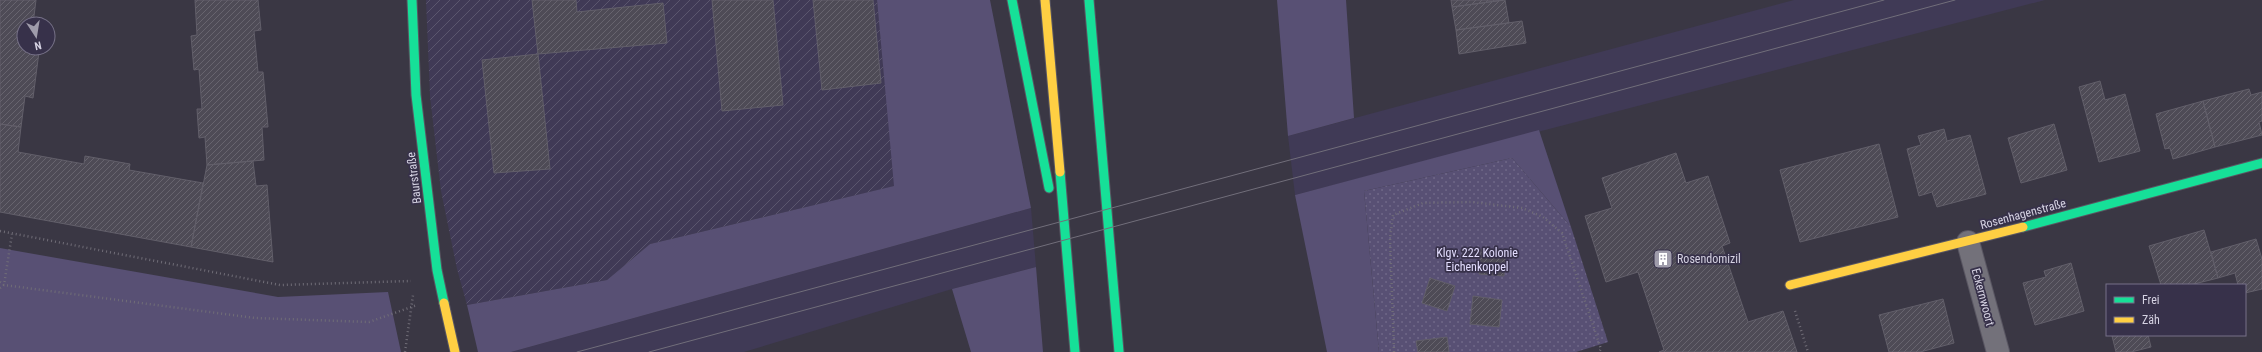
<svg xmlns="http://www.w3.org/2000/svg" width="2262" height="352" font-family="'Roboto Condensed',sans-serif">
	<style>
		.built { fill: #403a56 }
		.industrial { fill: url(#industrial-furrows) }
		.green { fill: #585074 }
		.garden { fill: url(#garden-dots) }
		.building { fill: url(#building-hatch); stroke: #625f6a }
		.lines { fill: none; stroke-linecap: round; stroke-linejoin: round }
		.street-casing { stroke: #595662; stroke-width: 24 }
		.fast-casing { stroke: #595662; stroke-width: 11 }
		.slow-casing { stroke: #595662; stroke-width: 11 }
		.path { stroke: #706d77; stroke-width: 2.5; stroke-dasharray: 1 3; stroke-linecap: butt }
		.street { stroke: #73717a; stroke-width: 22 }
		.fast { stroke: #16e098; stroke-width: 9 }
		.slow { stroke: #ffcf43; stroke-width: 9 }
		.tram { stroke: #716e7a; stroke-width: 1 }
		.labels { text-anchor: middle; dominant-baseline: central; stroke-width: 3.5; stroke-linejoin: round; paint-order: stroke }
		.street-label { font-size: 12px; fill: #d5d2e2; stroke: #37314a }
		.park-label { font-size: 12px; fill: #e4deff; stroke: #37314a }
		.poi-label { font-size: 12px; fill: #d5d2e2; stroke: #37314a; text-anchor: start }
	</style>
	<defs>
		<pattern id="industrial-furrows" width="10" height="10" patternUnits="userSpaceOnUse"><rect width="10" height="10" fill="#403a56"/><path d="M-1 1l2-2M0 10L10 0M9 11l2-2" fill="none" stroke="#5b566e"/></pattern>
		<pattern id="garden-dots" width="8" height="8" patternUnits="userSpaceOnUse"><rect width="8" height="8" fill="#585074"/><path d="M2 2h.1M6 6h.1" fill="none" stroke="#6f6888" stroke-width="1.8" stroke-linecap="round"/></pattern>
		<pattern id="building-hatch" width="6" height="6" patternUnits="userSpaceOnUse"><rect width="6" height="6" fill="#4e4b56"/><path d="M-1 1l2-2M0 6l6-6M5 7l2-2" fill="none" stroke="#67646e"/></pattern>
	</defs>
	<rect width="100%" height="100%" fill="#3a3744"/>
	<!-- built -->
	<path class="built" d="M 1794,0 L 2045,0 L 1295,195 L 1288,136 Z
		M 1031,208 L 1036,267 L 952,289 L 744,352 L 511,352 Z"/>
	<!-- industrial -->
	<path class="industrial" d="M 426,0 L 877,0 L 895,186 L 650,244 L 607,280 L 467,305 L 457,269 L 441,191 L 430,96 Z"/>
	<!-- green -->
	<path class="green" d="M 877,0 L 990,0 L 1031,208 L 511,352 L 478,352 L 467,305 L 607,280 L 650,244 L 894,186 Z
		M 1277,0 L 1346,0 L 1354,118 L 1288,136 Z
		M 1539,130 L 1571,227 L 1512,158 L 1364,191 L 1379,352 L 1327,352 L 1295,195 Z
		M 0,248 L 278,297 L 388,292 L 401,352 L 0,352 Z
		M 1036,267 L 1043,352 L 971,352 L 952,289 Z"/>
	<!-- garden -->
	<path class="garden" d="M 1512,158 L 1571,227 L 1608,342 L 1576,352 L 1379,352 L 1364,191 Z"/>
	<!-- building -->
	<path class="building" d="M 0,0 L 36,0 L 33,24 L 24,24 L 24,48 L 39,52 L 33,98 L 25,96 L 21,127 L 0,124 Z
		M 195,0 L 258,0 L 261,30 L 254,31 L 258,72 L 263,72 L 268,127 L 262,127 L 264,160 L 207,165 L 205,137 L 199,138 L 197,109 L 202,109 L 199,69 L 194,70 L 191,36 L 197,35 Z
		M 532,0 L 576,0 L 577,12 L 663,3 L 667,43 L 538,54 Z
		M 712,0 L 773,0 L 783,105 L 722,111 Z
		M 813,0 L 873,0 L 881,83 L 822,90 Z
		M 1451,0 L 1503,0 L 1452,7 Z
		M 1505,0 L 1509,23 L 1456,30 L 1452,7 Z
		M 1522,21 L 1526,43 L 1459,54 L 1456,30 Z
		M 538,54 L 550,169 L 494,173 L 482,60 Z
		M 2100,81 L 2105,100 L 2125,94 L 2140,151 L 2099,162 L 2079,87 Z
		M 2249,89 L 2251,95 L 2262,92 L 2262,121 L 2259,122 L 2262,135 L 2215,147 L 2203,101 Z
		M 2203,101 L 2215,147 L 2173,159 L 2170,148 L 2165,149 L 2156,114 Z
		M 0,124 L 21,127 L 18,152 L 84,164 L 85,156 L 130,164 L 129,170 L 203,183 L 191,247 L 0,212 Z
		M 2054,124 L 2067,170 L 2021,183 L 2008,138 Z
		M 1944,129 L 1947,141 L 1970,135 L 1986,194 L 1937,207 L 1932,192 L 1919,196 L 1907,149 L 1921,145 L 1918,136 Z
		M 1879,144 L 1898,217 L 1800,242 L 1780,170 Z
		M 1676,153 L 1686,183 L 1708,176 L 1730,243 L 1722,246 L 1748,322 L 1783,311 L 1797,352 L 1659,352 L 1664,350 L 1638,272 L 1606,282 L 1585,216 L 1612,208 L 1602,178 Z
		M 253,161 L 256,186 L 267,185 L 273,262 L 191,247 L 207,165 Z
		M 2204,230 L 2218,278 L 2190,285 L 2161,285 L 2149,246 Z
		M 2256,239 L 2262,259 L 2262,289 L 2245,293 L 2245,285 L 2238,285 L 2235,273 L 2218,278 L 2211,252 Z
		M 1481,249 L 1506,252 L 1504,276 L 1479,274 Z
		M 2071,263 L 2084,311 L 2035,325 L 2023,283 L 2046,277 L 2044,271 Z
		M 1430,278 L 1455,286 L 1447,311 L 1422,303 Z
		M 1473,296 L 1502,300 L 1499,327 L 1470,324 Z
		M 1943,299 L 1954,343 L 1920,352 L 1889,352 L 1879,315 Z
		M 2117,335 L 2148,335 L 2151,347 L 2131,352 L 2116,352 L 2112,336 Z
		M 1447,337 L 1449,352 L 1418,352 L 1416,341 Z"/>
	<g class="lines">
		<!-- street casing -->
		<g class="street-casing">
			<path id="street" d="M 1968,242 L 1998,352"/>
		</g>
		<!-- fast casing -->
		<g class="fast-casing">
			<path id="fast" d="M 412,0 L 416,95 L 437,270 L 444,303
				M 1012,0 L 1049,188
				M 1089,0 L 1119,352
				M 1060,172 L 1075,352
				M 2023,227 L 2262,163"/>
		</g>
		<!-- slow casing -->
		<g class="slow-casing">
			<path id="slow" d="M 1045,0 L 1060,172
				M 1790,285 L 2023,227
				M 444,303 L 455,352"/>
		</g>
		<!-- path -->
		<path class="path" d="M 0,231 L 280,285 L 411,281
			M 0,282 L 4,285 L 255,318 L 369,322 L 417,305
			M 0,288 L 4,285 L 12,234
			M 1795,311 L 1808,352
			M 405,352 L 413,295
			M 1394,352 L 1390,238 L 1393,215 L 1423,203 L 1472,202 L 1522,208 L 1543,217 L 1562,233 L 1601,349 L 1599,352"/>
		<!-- street -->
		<use href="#street" class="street"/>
		<!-- fast -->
		<use href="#fast" class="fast"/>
		<!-- slow -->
		<use href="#slow" class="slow"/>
		<!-- tram -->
		<path class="tram" d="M 577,352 L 1884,0
			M 649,352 L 1955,0"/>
	</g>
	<!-- icons -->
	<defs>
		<g id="building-square" transform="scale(1)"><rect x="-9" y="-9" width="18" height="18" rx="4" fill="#9f9cab" stroke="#37314a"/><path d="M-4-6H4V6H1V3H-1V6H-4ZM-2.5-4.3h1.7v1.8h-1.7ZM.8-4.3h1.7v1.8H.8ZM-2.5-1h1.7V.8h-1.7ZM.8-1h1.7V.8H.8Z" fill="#fff"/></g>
	</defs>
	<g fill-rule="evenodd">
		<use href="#building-square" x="1663" y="259"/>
	</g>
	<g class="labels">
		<!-- street labels -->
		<g class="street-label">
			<text transform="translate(414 178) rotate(-97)">Baurstraße</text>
			<text transform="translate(2023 214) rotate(-15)">Rosenhagenstraße</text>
			<text transform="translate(1983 297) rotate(75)">Eckernwoort</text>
		</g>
		<!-- park labels -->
		<g class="park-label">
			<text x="1477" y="253">Klgv. 222 Kolonie<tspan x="1477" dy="14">Eichenkoppel</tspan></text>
		</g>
		<!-- poi labels -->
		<g class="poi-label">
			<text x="1677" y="259">Rosendomizil</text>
		</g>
	</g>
	<!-- legend -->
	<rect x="2106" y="284" width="140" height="52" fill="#37314a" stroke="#767187"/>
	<rect x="2114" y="297" width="20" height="6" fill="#16e098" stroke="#767187"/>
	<text x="2142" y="304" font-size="12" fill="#d5d2e2">Frei</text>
	<rect x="2114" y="317" width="20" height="6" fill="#ffcf43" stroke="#767187"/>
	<text x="2142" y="324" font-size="12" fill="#d5d2e2">Zäh</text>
	<!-- north arrow -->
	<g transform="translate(36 36) rotate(168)"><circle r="19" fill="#37314a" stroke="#767187"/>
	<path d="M0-3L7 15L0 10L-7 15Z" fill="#9f9cab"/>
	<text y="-6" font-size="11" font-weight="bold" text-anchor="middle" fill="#d5d2e2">N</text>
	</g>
</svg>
